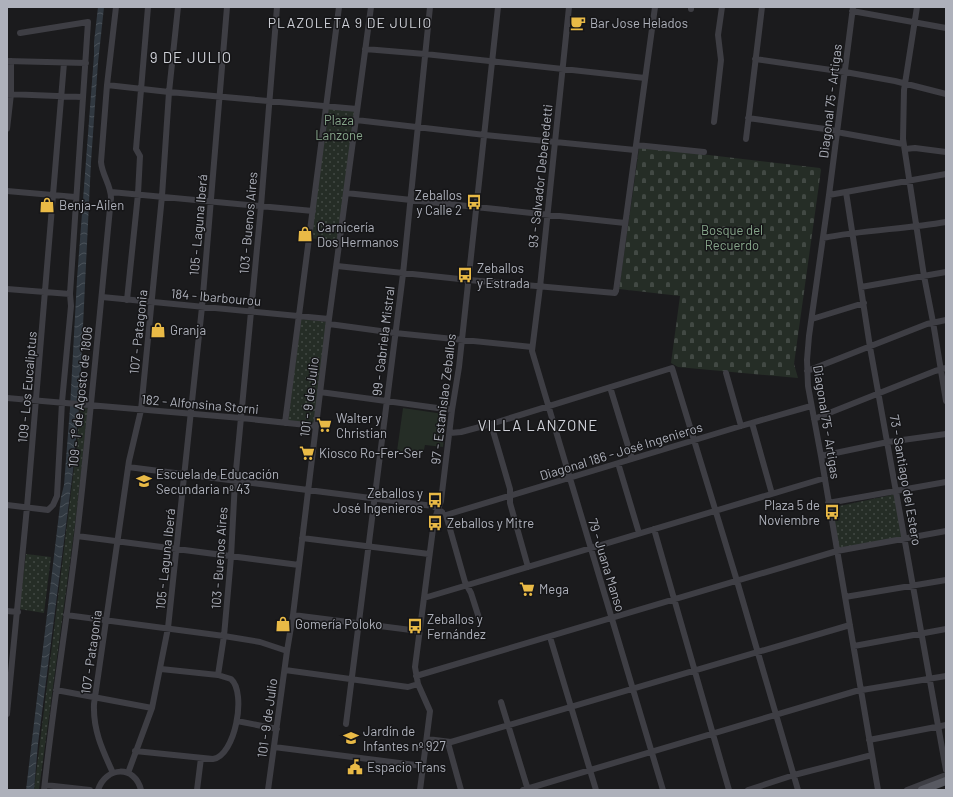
<svg xmlns="http://www.w3.org/2000/svg" width="953" height="797" font-family="Barlow,sans-serif">
	<style>
		.grass { fill: url(#grass-dots) }
		.cemetery { fill: url(#cemetery-stones) }
		.pitch { fill: #252d26 }
		.water { fill: url(#water-waves) }
		.lines { fill: none; stroke-linecap: round; stroke-linejoin: round }
		.minor { stroke: #3e3e44; stroke-width: 6 }
		.major { stroke: #585961; stroke-width: 8 }
		.labels { text-anchor: middle; dominant-baseline: central; stroke-width: 3; stroke-linejoin: round; paint-order: stroke }
		.poi-label { font-size: 13px; fill: #aeb1bb; stroke: #161618; text-anchor: start }
		.street-label { font-size: 13px; fill: #aeb1bb; stroke: #161618 }
		.park-label { font-size: 13px; fill: #86a58a; stroke: #161618 }
		.neighbourhood-label { font-size: 14px; letter-spacing: 1px; fill: #cfd1d8; stroke: #161618 }
		.quarter-label { font-size: 15px; letter-spacing: 1px; fill: #cfd1d8; stroke: #161618 }
	</style>
	<defs>
		<pattern id="grass-dots" width="8" height="8" patternUnits="userSpaceOnUse"><rect width="8" height="8" fill="#252d26"/><path d="M2 2h.1M6 6h.1" fill="none" stroke="#424944" stroke-width="1.8" stroke-linecap="round"/></pattern>
		<pattern id="cemetery-stones" width="16" height="16" patternUnits="userSpaceOnUse"><rect width="16" height="16" fill="#252d26"/><path d="M2 7V4a2 2 0 0 1 4 0v3zM10 15v-3a2 2 0 0 1 4 0v3z" fill="#424944"/></pattern>
		<pattern id="water-waves" width="16" height="10" patternUnits="userSpaceOnUse"><rect width="16" height="10" fill="#313941"/><path d="M0 5q4-4 8 0t8 0" fill="none" stroke="#4c535a"/></pattern>
	</defs>
	<rect width="100%" height="100%" fill="#1b1b1d"/>
	<!-- grass -->
	<path class="grass" d="M 327,106 L 357,109 L 340,242 L 310,238 Z
		M 301,319 L 327,322 L 314,423 L 288,421 Z
		M 80,407 L 86,407 L 88,410 L 75,525 L 39,790 L 34,790 L 77,444 Z
		M 896,494 L 904,537 L 838,550 L 830,508 Z
		M 26,554 L 51,557 L 44,613 L 19,609 Z"/>
	<!-- cemetery -->
	<path class="cemetery" d="M 641,147 L 820,168 L 821,170 L 794,364 L 798,378 L 678,367 L 671,363 L 680,296 L 619,289 L 639,149 Z"/>
	<!-- pitch -->
	<path class="pitch" d="M 403,408 L 444,414 L 446,418 L 443,447 L 425,445 L 423,454 L 397,451 Z"/>
	<!-- water -->
	<path class="water" d="M 98,7 L 104,7 L 98,63 L 91,162 L 79,408 L 73,471 L 38,744 L 34,790 L 26,790 L 61,497 L 64,485 L 70,408 L 77,279 L 94,55 L 94,42 Z"/>
	<g class="lines">
		<!-- minor -->
		<path class="minor" d="M 569,7 L 540,287 L 532,351 L 663,790
			M 853,7 L 829,195 L 809,336 L 807,360 L 808,386 L 821,456 L 878,790
			M 917,7 L 904,90 L 903,139 L 924,276 L 933,322 L 946,401
			M 691,9 L 691,7
			M 852,11 L 946,28
			M 365,49 L 425,54 L 645,78
			M 755,59 L 845,72 L 895,81 L 946,94
			M 7,61 L 86,63
			M 107,85 L 169,92 L 357,109
			M 7,94 L 82,97
			M 748,118 L 832,130 L 842,133 L 903,144
			M 356,120 L 485,135 L 635,150
			M 714,122 L 721,60 L 718,35 L 722,7
			M 7,129 L 11,94 L 11,61
			M 746,139 L 762,7
			M 636,145 L 704,152
			M 905,149 L 915,148 L 946,152
			M 7,191 L 75,197
			M 111,192 L 313,211
			M 846,192 L 870,347 L 946,770
			M 346,193 L 625,223
			M 829,195 L 946,174
			M 823,238 C 864,230 905,229 946,222
			M 337,266 L 469,280 L 615,293 L 616,291 L 655,7
			M 861,287 L 946,272
			M 7,289 L 70,294
			M 102,297 L 329,319
			M 127,300 L 138,194 L 140,156 L 136,149 L 148,7
			M 812,319 L 864,303
			M 329,324 L 395,333 L 532,347
			M 807,371 L 927,324 L 946,320
			M 726,373 L 741,426
			M 610,387 L 632,459
			M 320,392 L 452,410
			M 7,398 L 241,418 L 316,426
			M 814,419 L 935,371 L 946,368
			M 285,423 L 339,7
			M 752,423 L 772,494
			M 491,424 L 510,489 L 510,503 L 528,567
			M 450,433 L 461,432 L 491,424 L 672,368 L 737,581 L 798,790
			M 821,456 L 888,442 L 946,434
			M 618,463 L 639,533
			M 128,467 L 433,506 L 442,512
			M 828,503 L 946,482
			M 7,505 L 48,510 L 53,505 L 57,496 L 62,402 L 71,306 L 70,294 L 88,22 L 20,33
			M 446,515 L 741,426 L 811,406
			M 446,515 L 465,582 L 471,593 L 479,618
			M 654,529 L 729,790
			M 77,536 L 299,565
			M 302,538 L 429,554
			M 845,597 L 946,580
			M 424,598 L 825,478
			M 7,611 L 18,612
			M 66,615 L 224,636 L 260,642 L 287,651
			M 293,615 L 419,631
			M 550,637 L 596,790
			M 854,646 L 946,629
			M 161,669 L 218,675
			M 285,670 L 408,687 L 418,684
			M 416,676 L 837,551 L 946,531
			M 56,690 L 152,708
			M 501,702 L 528,790
			M 7,714 L 27,507 L 64,63
			M 237,721 L 277,729
			M 346,724 L 403,274 L 430,7
			M 427,739 L 451,742 L 850,625
			M 869,740 L 946,725
			M 448,743 L 461,790
			M 274,747 L 423,766
			M 135,751 L 213,759 C 235,756 247,693 231,679 L 218,675 L 224,636 L 231,557 L 235,481 L 261,206 L 277,7
			M 113,773 C 102,749 93,730 94,704 L 129,461 L 141,410 L 162,196 L 169,92 L 178,7
			M 128,773 L 152,708 L 168,628 L 202,307 L 227,7
			M 45,785 L 90,790
			M 44,790 C 53,705 67,620 77,535 C 90,423 100,310 111,198 C 111,185 102,175 101,162 L 107,85 L 116,7
			M 98,790 C 106,766 135,765 141,790
			M 197,790 L 201,758
			M 268,790 L 287,651 L 293,615 L 329,319 L 371,7
			M 420,790 L 430,711 L 418,684 L 415,667 L 434,521 L 441,501 L 452,410 L 459,367 L 498,7
			M 523,790 L 856,691 L 946,676
			M 748,790 L 794,775 L 872,755
			M 907,790 L 946,775"/>
		<!-- major -->
		<path class="major" d="M 922,790 L 946,781"/>
	</g>
	<!-- icons -->
	<defs>
		<g id="cafe-bare" transform="scale(1.2)"><path d="M-5.5-4.5H6V0H3Q3 3.5 0 3.5H-2.5Q-5.5 3.5-5.5 0ZM3-3.2v2h1.7v-2ZM-6 4.5H4V6H-6Z" fill="#e9ba46" stroke="#161618" stroke-width="2.5" paint-order="stroke"/></g>
		<g id="bus-bare" transform="scale(1.2)"><path d="M-5-6H5V4H4V6H2V4H-2V6H-4V4H-5ZM-3.5-4V0h7V-4ZM-3.5 1.2v1.5H-2V1.2ZM2 1.2v1.5H3.5V1.2Z" fill="#e9ba46" stroke="#161618" stroke-width="2.5" paint-order="stroke"/></g>
		<g id="shop-bare" transform="scale(1.2)"><path d="M-5-2.5h2.3a2.7 3.5 0 0 1 5.4 0H5L5.5 6h-11ZM-1.5-2.5h3a1.5 2.3 0 0 0-3 0Z" fill="#e9ba46" stroke="#161618" stroke-width="2.5" paint-order="stroke"/></g>
		<g id="supermarket-bare" transform="scale(1.2)"><path d="M-6-5.5h2.5l.6 2H6L4.5 2H-2.5L-4.4-4H-6ZM-1.5 3.2a1.3 1.3 0 1 0 .1 0ZM3 3.2a1.3 1.3 0 1 0 .1 0Z" fill="#e9ba46" stroke="#161618" stroke-width="2.5" paint-order="stroke"/></g>
		<g id="school-bare" transform="scale(1.2)"><path d="M0-5L7-2L0 1L-7-2ZM-4 1L0 2.5L4 1V4Q0 6-4 4Z" fill="#e9ba46" stroke="#161618" stroke-width="2.5" paint-order="stroke"/></g>
		<g id="civic-bare" transform="scale(1.2)"><path d="M-.6-6.5H3V-4.5H.6V-3L4-1V1h2V6H-6V1h2V-1L-.6-3ZM-1.2 2.5V6h2.4V2.5Z" fill="#e9ba46" stroke="#161618" stroke-width="2.5" paint-order="stroke"/></g>
	</defs>
	<g fill-rule="evenodd">
		<use href="#cafe-bare" x="578" y="23"/>
		<use href="#bus-bare" x="474" y="202"/>
		<use href="#shop-bare" x="47" y="205"/>
		<use href="#shop-bare" x="305" y="234"/>
		<use href="#bus-bare" x="465" y="275"/>
		<use href="#shop-bare" x="158" y="330"/>
		<use href="#supermarket-bare" x="324" y="425"/>
		<use href="#supermarket-bare" x="307" y="453"/>
		<use href="#school-bare" x="144" y="481"/>
		<use href="#bus-bare" x="435" y="500"/>
		<use href="#bus-bare" x="832" y="512"/>
		<use href="#bus-bare" x="435" y="523"/>
		<use href="#supermarket-bare" x="527" y="589"/>
		<use href="#shop-bare" x="283" y="624"/>
		<use href="#bus-bare" x="415" y="626"/>
		<use href="#school-bare" x="351" y="738"/>
		<use href="#civic-bare" x="355" y="767"/>
	</g>
	<g class="labels">
		<!-- poi labels -->
		<g class="poi-label">
			<text x="590" y="23">Bar Jose Helados</text>
			<text x="462" y="195" text-anchor="end">Zeballos<tspan x="462" dy="15">y Calle 2</tspan></text>
			<text x="59" y="205">Benja-Ailen</text>
			<text x="317" y="227">Carnicería<tspan x="317" dy="15">Dos Hermanos</tspan></text>
			<text x="477" y="268">Zeballos<tspan x="477" dy="15">y Estrada</tspan></text>
			<text x="170" y="330">Granja</text>
			<text x="336" y="418">Walter y<tspan x="336" dy="15">Christian</tspan></text>
			<text x="319" y="453">Kiosco Ro-Fer-Ser</text>
			<text x="156" y="474">Escuela de Educación<tspan x="156" dy="15">Secundaria nº 43</tspan></text>
			<text x="423" y="493" text-anchor="end">Zeballos y<tspan x="423" dy="15">José Ingenieros</tspan></text>
			<text x="820" y="505" text-anchor="end">Plaza 5 de<tspan x="820" dy="15">Noviembre</tspan></text>
			<text x="447" y="523">Zeballos y Mitre</text>
			<text x="539" y="589">Mega</text>
			<text x="427" y="619">Zeballos y<tspan x="427" dy="15">Fernández</tspan></text>
			<text x="295" y="624">Gomería Poloko</text>
			<text x="363" y="731">Jardín de<tspan x="363" dy="15">Infantes nº 927</tspan></text>
			<text x="367" y="767">Espacio Trans</text>
		</g>
		<!-- street labels -->
		<g class="street-label">
			<text transform="translate(830 101) rotate(-83)">Diagonal 75 - Artigas</text>
			<text transform="translate(540 176) rotate(-84)">93 - Salvador Debenedetti</text>
			<text transform="translate(248 223) rotate(-85)">103 - Buenos Aires</text>
			<text transform="translate(198 225) rotate(-85)">105 - Laguna Iberá</text>
			<text transform="translate(216 297) rotate(5)">184 - Ibarbourou</text>
			<text transform="translate(138 332) rotate(-84)">107 - Patagonia</text>
			<text transform="translate(383 341) rotate(-83)">99 - Gabriela Mistral</text>
			<text transform="translate(27 387) rotate(-85)">109 - Los Eucaliptus</text>
			<text transform="translate(80 397) rotate(-84)">109 - 1° de Agosto de 1806</text>
			<text transform="translate(309 397) rotate(-83)">101 - 9 de Julio</text>
			<text transform="translate(443 399) rotate(-83)">97 - Estanislao Zeballos</text>
			<text transform="translate(200 404) rotate(5)">182 - Alfonsina Storni</text>
			<text transform="translate(827 422) rotate(81)">Diagonal 75 - Artigas</text>
			<text transform="translate(621 451) rotate(-17)">Diagonal 186 - José Ingenieros</text>
			<text transform="translate(906 480) rotate(80)">73 - Santiago del Estero</text>
			<text transform="translate(219 558) rotate(-86)">103 - Buenos Aires</text>
			<text transform="translate(165 559) rotate(-84)">105 - Laguna Iberá</text>
			<text transform="translate(607 565) rotate(73)">79 - Juana Manso</text>
			<text transform="translate(91 652) rotate(-82)">107 - Patagonia</text>
			<text transform="translate(267 718) rotate(-82)">101 - 9 de Julio</text>
		</g>
		<!-- park labels -->
		<g class="park-label">
			<text x="339" y="120">Plaza<tspan x="339" dy="15">Lanzone</tspan></text>
			<text x="732" y="230">Bosque del<tspan x="732" dy="15">Recuerdo</tspan></text>
		</g>
		<!-- neighbourhood labels -->
		<g class="neighbourhood-label">
			<text x="350" y="22">PLAZOLETA 9 DE JULIO</text>
		</g>
		<!-- quarter labels -->
		<g class="quarter-label">
			<text x="191" y="57">9 DE JULIO</text>
			<text x="538" y="425">VILLA LANZONE</text>
		</g>
	</g>
	<!-- border -->
	<rect width="953" height="797" fill="none" stroke="#aeb1bb" stroke-width="16"/>
</svg>
